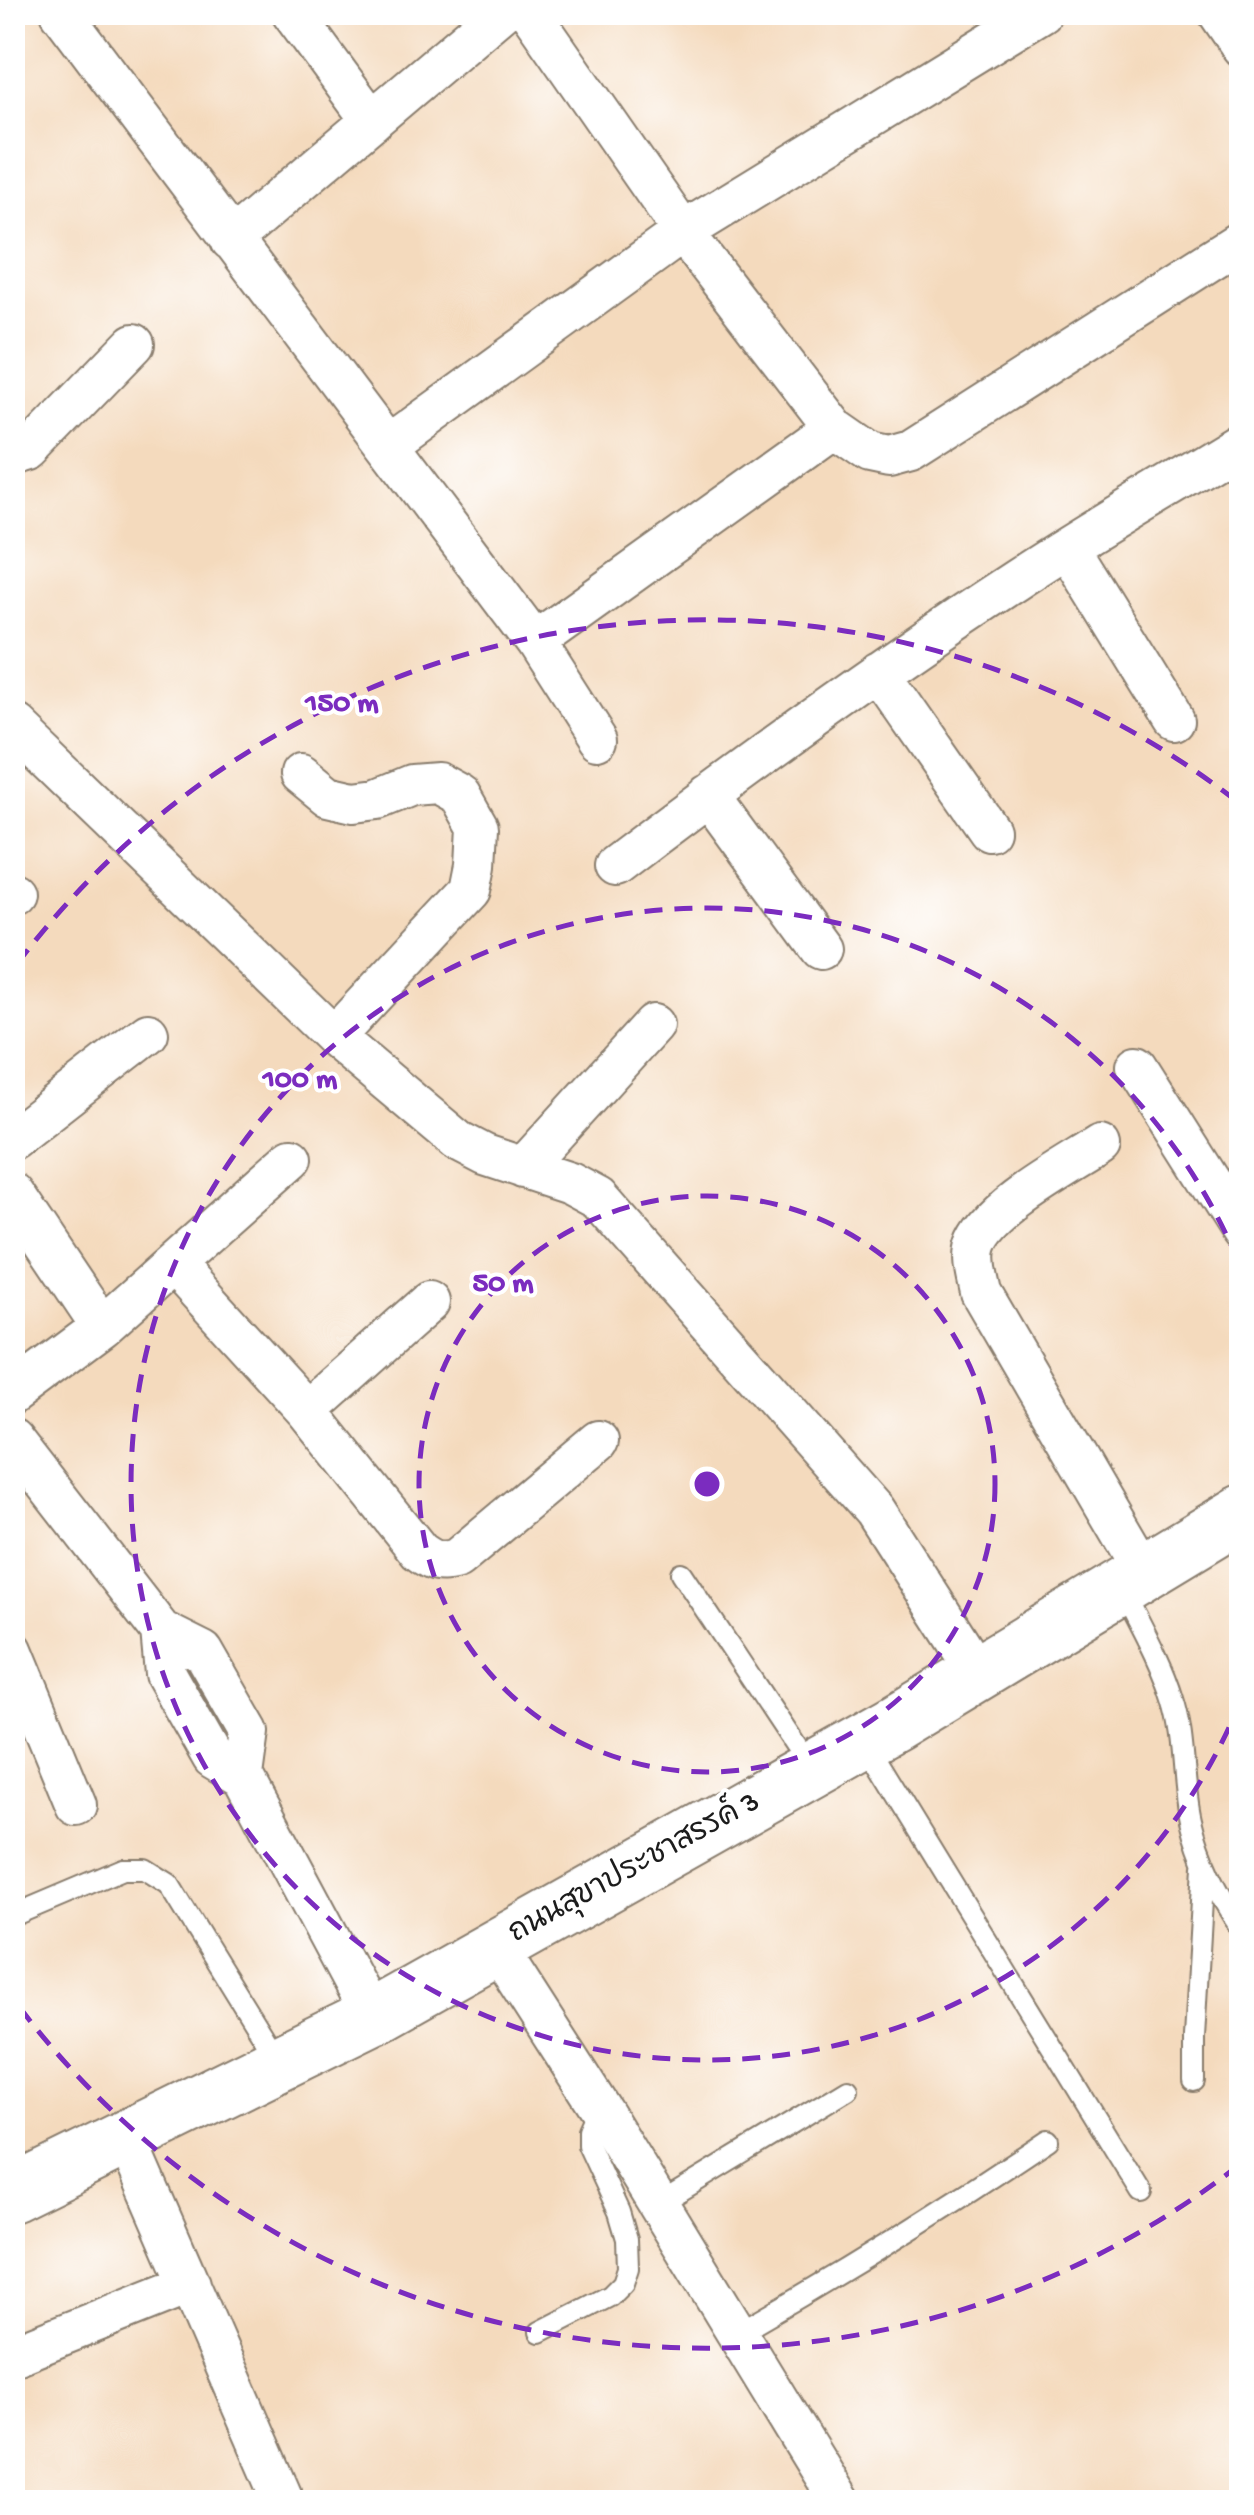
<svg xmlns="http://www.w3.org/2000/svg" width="1254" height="2515" font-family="'Gochi Hand','Playpen Sans Thai',sans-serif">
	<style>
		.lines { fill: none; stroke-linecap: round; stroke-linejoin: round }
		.lane-casing { stroke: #887b6c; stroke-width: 24 }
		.street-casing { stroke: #887b6c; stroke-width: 44 }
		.secondary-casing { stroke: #887b6c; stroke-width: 59 }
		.lane { stroke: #fff; stroke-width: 20 }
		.street { stroke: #fff; stroke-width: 40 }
		.secondary { stroke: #fff; stroke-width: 55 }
		.ring { fill: none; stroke: #7b2cbf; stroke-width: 5; stroke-dasharray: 18 12 }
		.labels { text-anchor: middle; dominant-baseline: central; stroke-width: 8; stroke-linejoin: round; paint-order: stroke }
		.street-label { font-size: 30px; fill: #1c1c1c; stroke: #fff }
		.centre { fill: #7b2cbf; stroke: #fff; stroke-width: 5 }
		.ring-label { font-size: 30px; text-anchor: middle; font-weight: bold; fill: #7b2cbf; stroke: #fff; stroke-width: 8; stroke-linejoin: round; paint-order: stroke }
	</style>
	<rect width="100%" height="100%" fill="#fff"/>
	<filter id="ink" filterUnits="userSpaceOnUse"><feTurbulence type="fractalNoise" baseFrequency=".01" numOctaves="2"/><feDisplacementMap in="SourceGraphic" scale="20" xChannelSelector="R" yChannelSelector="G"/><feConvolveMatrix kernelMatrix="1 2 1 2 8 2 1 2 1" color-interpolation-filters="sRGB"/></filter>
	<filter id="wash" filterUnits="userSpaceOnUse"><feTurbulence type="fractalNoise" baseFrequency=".0048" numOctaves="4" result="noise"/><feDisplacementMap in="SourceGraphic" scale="40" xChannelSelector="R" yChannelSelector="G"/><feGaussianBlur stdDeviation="2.25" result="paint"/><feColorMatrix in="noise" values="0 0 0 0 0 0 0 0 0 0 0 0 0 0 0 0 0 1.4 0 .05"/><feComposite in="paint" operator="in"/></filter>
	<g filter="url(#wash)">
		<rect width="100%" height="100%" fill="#f4dabd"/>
	</g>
	<g filter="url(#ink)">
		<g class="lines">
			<!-- lane casing -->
			<g class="lane-casing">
				<path id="lane" d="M 681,1573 L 810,1767
					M 1122,1588 C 1140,1624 1161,1660 1173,1699 C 1186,1738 1182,1781 1191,1820 C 1200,1859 1219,1896 1242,1930
					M 865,1742 L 1141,2192
					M 12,1916 L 123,1869 L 145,1869 L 169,1884 L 278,2061
					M 1194,2081 L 1194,2037 L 1204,1866
					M 657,2205 L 848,2089
					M 540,2332 L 610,2296 L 623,2283 L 628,2268 L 627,2239 L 619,2212 L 588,2145 L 588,2130 L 592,2121 L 602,2112
					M 737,2333 C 844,2272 946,2209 1048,2140"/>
			</g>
			<!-- street casing -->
			<g class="street-casing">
				<path id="street" d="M 61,12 L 535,642 L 597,739
					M 292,12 L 372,121
					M 530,12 L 683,232 L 834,428 L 870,453 L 889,457 L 911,451 L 1242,240
					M 1218,12 L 1242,47
					M 231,240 L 500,12
					M 388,446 L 683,232 L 1041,12
					M 12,456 L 31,450 L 134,344
					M 1068,548 L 1174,720
					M 535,642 L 834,428
					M 879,672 L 989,830
					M 12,726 L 334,1037 L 458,1141 L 485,1155 L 570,1183 L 598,1198 L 874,1510 L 978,1672
					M 301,774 L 328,796 L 354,802 L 378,799 L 412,785 L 438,783 L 460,795 L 478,827 L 476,865 L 471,890 L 334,1037
					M 708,795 L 821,949
					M 615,866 C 745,767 878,670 1016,580 C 1089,532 1166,488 1242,441
					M 12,894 L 13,893
					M 1137,1066 L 1242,1232
					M 12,1139 L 148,1033
					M 1100,1146 C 1068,1167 988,1209 977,1245 C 972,1260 978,1278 981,1293 L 1144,1572
					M 523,1168 L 653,1025
					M 12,1193 L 102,1327
					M 174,1265 L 307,1411 L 419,1551 C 433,1562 440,1564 457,1559 L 598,1441
					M 12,1394 L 102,1327 L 292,1158
					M 307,1411 L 429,1302
					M 12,1439 L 161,1631 L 203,1652 L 249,1732 L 243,1776
					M 161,1631 L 165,1674 L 213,1758 L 243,1776 L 372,2017
					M 12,1650 L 76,1805
					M 496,1947 L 602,2112 L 840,2502
					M 126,2138 L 284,2502
					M 12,2355 L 190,2284"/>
			</g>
			<!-- secondary casing -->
			<g class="secondary-casing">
				<path id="secondary" d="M 12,2194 L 372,2017 L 895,1723 L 1242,1513"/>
			</g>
			<!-- lane -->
			<use href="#lane" class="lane"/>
			<!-- street -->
			<use href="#street" class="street"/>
			<!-- secondary -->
			<use href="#secondary" class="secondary"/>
		</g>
	</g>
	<!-- distance rings -->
	<g class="ring">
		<circle cx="707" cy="1484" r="288"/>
		<path d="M1241 1700A576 576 0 1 1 1241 1268"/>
		<path d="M1239 2165A864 864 0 0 1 17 2004M17 964A864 864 0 0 1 1239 803"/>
	</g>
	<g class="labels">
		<!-- street labels -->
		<g class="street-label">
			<text transform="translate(635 1869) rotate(-29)">ถนนสุขาประชาสรรค์ 3</text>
		</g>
	</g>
	<circle cx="707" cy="1484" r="15" class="centre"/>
	<g class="ring-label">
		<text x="342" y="711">150 m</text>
		<text x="300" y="1087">100 m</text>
		<text x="503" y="1291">50 m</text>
	</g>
	<!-- margin -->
	<rect width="1254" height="2515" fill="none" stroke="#fff" stroke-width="50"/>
</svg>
